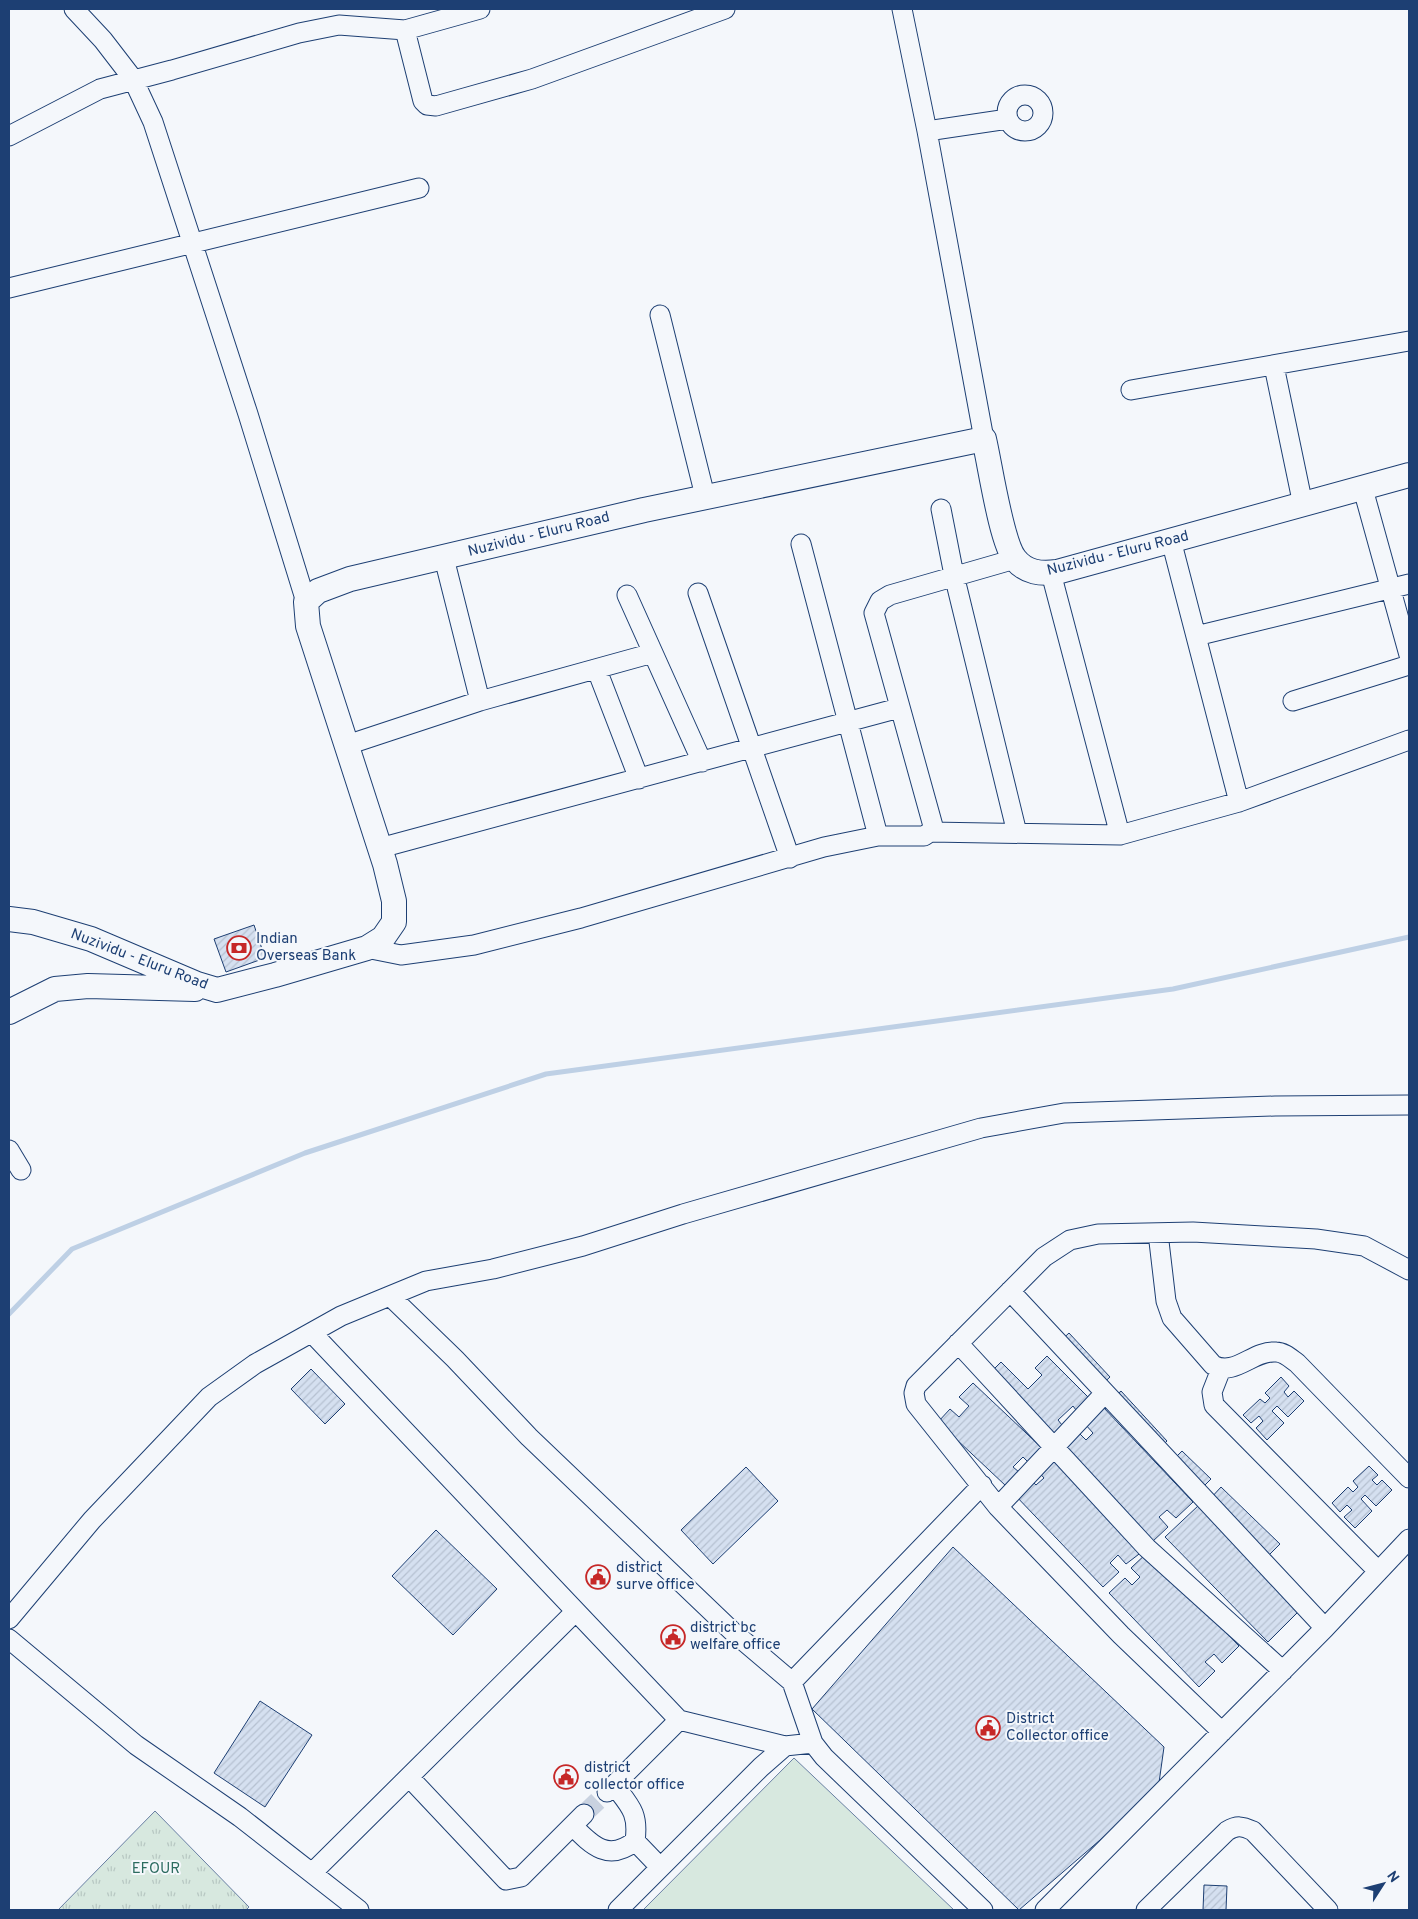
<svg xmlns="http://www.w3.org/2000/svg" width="1418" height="1919" font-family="Overpass,sans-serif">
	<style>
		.grass { fill: url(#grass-tufts); stroke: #687fa3 }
		.garden { fill: #d7e8df; stroke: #687fa3 }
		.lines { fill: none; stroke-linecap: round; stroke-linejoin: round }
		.stream { stroke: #bed0e5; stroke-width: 5 }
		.building { fill: url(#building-hatch); stroke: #1d3f73 }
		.minor-tunnel { stroke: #c9d2e0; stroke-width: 19; stroke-dasharray: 19 9; stroke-linecap: butt }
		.minor-casing { stroke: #1d3f73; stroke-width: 21 }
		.major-casing { stroke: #1d3f73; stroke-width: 26 }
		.minor { stroke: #f4f7fb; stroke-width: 19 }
		.major { stroke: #f4f7fb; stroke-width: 24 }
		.labels { text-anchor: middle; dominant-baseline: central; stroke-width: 4; stroke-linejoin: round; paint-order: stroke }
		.street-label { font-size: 15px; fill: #1d3f73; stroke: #f4f7fb }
		.poi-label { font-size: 15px; fill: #1d3f73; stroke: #f4f7fb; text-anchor: start }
		.park-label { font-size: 15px; fill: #2c6c60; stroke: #f4f7fb }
	</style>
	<defs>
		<pattern id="grass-tufts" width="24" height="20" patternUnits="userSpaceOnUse" patternTransform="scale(1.25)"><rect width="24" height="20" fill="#d7e8df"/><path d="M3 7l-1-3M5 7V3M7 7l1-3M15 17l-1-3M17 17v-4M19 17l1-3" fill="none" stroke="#b8c8c3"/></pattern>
		<pattern id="building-hatch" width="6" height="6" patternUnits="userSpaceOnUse" patternTransform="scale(1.25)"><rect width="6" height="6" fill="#d5e0f0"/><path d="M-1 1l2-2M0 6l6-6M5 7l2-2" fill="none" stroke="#b6c1d1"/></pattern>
	</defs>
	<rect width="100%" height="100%" fill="#f4f7fb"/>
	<!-- grass -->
	<path class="grass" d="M 155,1811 L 249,1907 L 246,1910 L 58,1910 Z"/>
	<!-- garden -->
	<path class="garden" d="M 794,1758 L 954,1910 L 643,1910 Z"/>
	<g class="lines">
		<!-- stream -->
		<path class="stream" d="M 9,1314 L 72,1249 L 305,1153 L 546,1074 L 1173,989 L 1409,937"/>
	</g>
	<!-- building -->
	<path class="building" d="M 254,925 L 265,958 L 226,972 L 214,939 Z
		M 1069,1333 L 1110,1377 L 1097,1389 L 1056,1345 Z
		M 1047,1356 L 1089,1398 L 1076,1410 L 1073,1406 L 1058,1420 L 1062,1425 L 1049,1438 L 988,1375 L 1001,1362 L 1028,1389 L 1042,1375 L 1035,1368 Z
		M 311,1369 L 345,1404 L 325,1424 L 291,1389 Z
		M 1281,1377 L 1289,1386 L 1284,1392 L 1288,1397 L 1294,1391 L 1304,1401 L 1288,1417 L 1277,1406 L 1272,1411 L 1284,1423 L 1267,1440 L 1256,1428 L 1263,1421 L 1259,1416 L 1251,1423 L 1243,1415 L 1260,1399 L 1265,1403 L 1270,1398 L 1265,1393 Z
		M 973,1383 L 1043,1449 L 1029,1463 L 1023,1457 L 1013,1467 L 1019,1472 L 1006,1486 L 938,1422 L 950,1409 L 959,1417 L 969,1406 L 959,1397 Z
		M 1121,1391 L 1167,1441 L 1157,1451 L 1110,1401 Z
		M 1103,1407 L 1193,1502 L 1176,1518 L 1167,1510 L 1159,1517 L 1168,1527 L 1152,1542 L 1063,1448 L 1079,1433 L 1086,1440 L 1093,1433 L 1085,1424 Z
		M 1182,1451 L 1211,1479 L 1200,1490 L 1172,1461 Z
		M 1053,1452 L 1147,1548 L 1126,1564 L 1118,1555 L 1110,1563 L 1119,1572 L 1103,1587 L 1013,1493 L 1029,1478 L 1036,1485 L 1044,1478 L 1036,1469 Z
		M 1369,1466 L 1378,1475 L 1372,1480 L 1377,1485 L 1382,1480 L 1392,1490 L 1376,1506 L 1365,1495 L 1361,1499 L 1372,1511 L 1355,1528 L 1344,1517 L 1352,1510 L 1347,1505 L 1340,1512 L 1332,1503 L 1348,1487 L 1353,1492 L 1358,1487 L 1353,1481 Z
		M 746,1467 L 778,1501 L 713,1564 L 681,1530 Z
		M 1221,1487 L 1280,1544 L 1269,1555 L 1210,1499 Z
		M 1199,1505 L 1301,1609 L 1268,1642 L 1165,1537 Z
		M 436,1530 L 497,1589 L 453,1635 L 392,1576 Z
		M 953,1547 L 1164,1747 L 1158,1790 L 1019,1910 L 812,1709 Z
		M 1149,1551 L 1239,1646 L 1222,1663 L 1214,1654 L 1205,1662 L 1215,1671 L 1199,1687 L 1109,1593 L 1125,1578 L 1132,1585 L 1140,1577 L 1131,1568 Z
		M 260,1701 L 312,1735 L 265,1807 L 214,1773 Z
		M 1204,1885 L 1227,1886 L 1226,1910 L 1203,1910 Z"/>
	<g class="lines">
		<!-- minor-tunnel -->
		<path class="minor-tunnel" d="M 584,1814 L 607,1792"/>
		<!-- minor casing -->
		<g class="minor-casing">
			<path id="minor" d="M 74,9 L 103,40 L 133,79 L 153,122 L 248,414 L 306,602
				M 902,9 L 927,131 L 984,439
				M 405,30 L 423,101 L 427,105 L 436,106 L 532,79 L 725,9
				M1007 113a18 18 0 1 1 36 0a18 18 0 1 1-36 0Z
				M 927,131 L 1008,119
				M 9,136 L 100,89 L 172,70 L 299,33 L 339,25 L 405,30 L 480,9
				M 9,288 L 419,188
				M 660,315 L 705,496
				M 1274,366 L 1303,505
				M 1131,390 L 1409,341
				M 1363,489 L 1409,655
				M 941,509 L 954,575 L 1017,833
				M 1171,540 L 1239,802
				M 801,544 L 878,836 L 924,836 L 930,832 L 1120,835 L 1239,802 L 1409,740
				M 444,558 L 480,701
				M 1051,573 L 1120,835
				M 698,593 L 790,858
				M 627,595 L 702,762
				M 1196,636 L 1409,584
				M 597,670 L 639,779
				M 1293,701 L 1409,665
				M 347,745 L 480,701 L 653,653
				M 930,832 L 933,826 L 874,613 L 880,601 L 890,595 L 1015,559
				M 380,848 L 899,708
				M 366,948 L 401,955 L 474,945 L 581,918 L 824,847 L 878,836
				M 9,1150 L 21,1170
				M 1158,1233 L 1166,1301 L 1172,1318 L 1213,1365 C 1235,1377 1253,1350 1276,1352 C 1284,1352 1290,1358 1297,1363 L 1409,1478
				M 1010,1291 L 1325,1628
				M 390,1296 L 455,1359 L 529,1437 L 733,1632 L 792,1682 L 813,1743 L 824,1757 L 983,1910
				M 312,1333 L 679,1720 L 785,1746 L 813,1743
				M 958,1343 L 1147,1548 L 1283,1671
				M 1221,1369 L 1212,1392 L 1214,1405 L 1378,1571
				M 998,1507 L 1105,1393
				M 9,1619 L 92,1520 L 209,1397 L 255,1364 L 341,1316 L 426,1281 L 493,1269 L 583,1246 L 683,1214 L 981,1128 L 1064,1113 L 1275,1106 L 1409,1105
				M 9,1639 L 136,1745 L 240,1817 L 359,1910
				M 792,1682 L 982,1485
				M 1222,1732 L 1121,1635 L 998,1507 L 916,1404 L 914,1393 L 916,1386 L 1044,1257 L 1070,1240 L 1098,1234 L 1193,1232 L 1316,1239 L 1364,1246 L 1409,1270
				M 409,1777 L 506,1880 L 521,1877 L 584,1814
				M 607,1792 L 679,1720
				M 573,1826 C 592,1846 609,1862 635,1841 C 639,1813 630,1806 614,1785
				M 635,1841 L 660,1867
				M 312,1873 L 575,1612
				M 618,1910 L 761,1767 L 785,1746
				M 1045,1910 L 1325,1628 L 1409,1539
				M 1146,1910 L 1227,1831 C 1237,1825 1242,1826 1253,1831 L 1328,1910"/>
		</g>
		<!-- major casing -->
		<g class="major-casing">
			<path id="major" d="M 9,919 L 33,922 L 91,939 L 197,984 L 217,990 L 275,975 L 367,948 L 383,938 L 394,922 L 394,901 L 385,864 L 308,626 L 306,602 L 318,591 L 350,579 L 644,510 L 984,439 C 990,464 1001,542 1015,559 C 1026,573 1041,574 1057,572 L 1409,475
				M 9,1012 L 55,989 L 88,986 L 195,989"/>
		</g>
		<!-- minor -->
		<use href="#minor" class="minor"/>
		<!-- major -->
		<use href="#major" class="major"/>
	</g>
	<!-- icons -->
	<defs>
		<g id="bank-ring" transform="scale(1.25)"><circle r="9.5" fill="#f4f7fb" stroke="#c62828" stroke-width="1.5"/><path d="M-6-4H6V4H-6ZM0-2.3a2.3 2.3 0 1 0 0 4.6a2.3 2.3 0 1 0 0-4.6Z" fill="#c62828"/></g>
		<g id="civic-ring" transform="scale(1.25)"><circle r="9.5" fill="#f4f7fb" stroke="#c62828" stroke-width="1.5"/><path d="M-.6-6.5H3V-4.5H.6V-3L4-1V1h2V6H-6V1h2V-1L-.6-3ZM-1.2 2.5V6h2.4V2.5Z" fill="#c62828"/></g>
	</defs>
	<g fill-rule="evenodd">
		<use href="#bank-ring" x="239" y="948"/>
		<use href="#civic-ring" x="598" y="1577"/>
		<use href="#civic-ring" x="673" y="1637"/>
		<use href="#civic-ring" x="988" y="1728"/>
		<use href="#civic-ring" x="566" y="1777"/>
	</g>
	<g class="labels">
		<!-- street labels -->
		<g class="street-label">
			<text transform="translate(539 535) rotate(-14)">Nuzividu - Eluru Road</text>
			<text transform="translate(1118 554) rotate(-14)">Nuzividu - Eluru Road</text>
			<text transform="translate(139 960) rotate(21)">Nuzividu - Eluru Road</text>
		</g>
		<!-- poi labels -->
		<g class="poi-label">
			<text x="256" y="939">Indian<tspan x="256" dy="17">Overseas Bank</tspan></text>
			<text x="616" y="1568">district<tspan x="616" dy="17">surve office</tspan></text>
			<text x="690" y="1628">district bc<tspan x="690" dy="17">welfare office</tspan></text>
			<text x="1006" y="1719">District<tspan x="1006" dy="17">Collector office</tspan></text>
			<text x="584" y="1768">district<tspan x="584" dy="17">collector office</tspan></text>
		</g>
		<!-- park labels -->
		<g class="park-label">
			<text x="156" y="1869">EFOUR</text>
		</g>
	</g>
	<!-- border -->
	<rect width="1418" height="1919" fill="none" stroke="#1d3f73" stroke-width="20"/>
	<!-- north arrow -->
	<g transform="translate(1383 1884) rotate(54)" stroke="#f4f7fb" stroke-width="4" paint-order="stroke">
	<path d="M0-4L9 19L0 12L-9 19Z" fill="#1d3f73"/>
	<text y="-8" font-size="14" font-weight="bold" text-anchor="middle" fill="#1d3f73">N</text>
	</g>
</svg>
